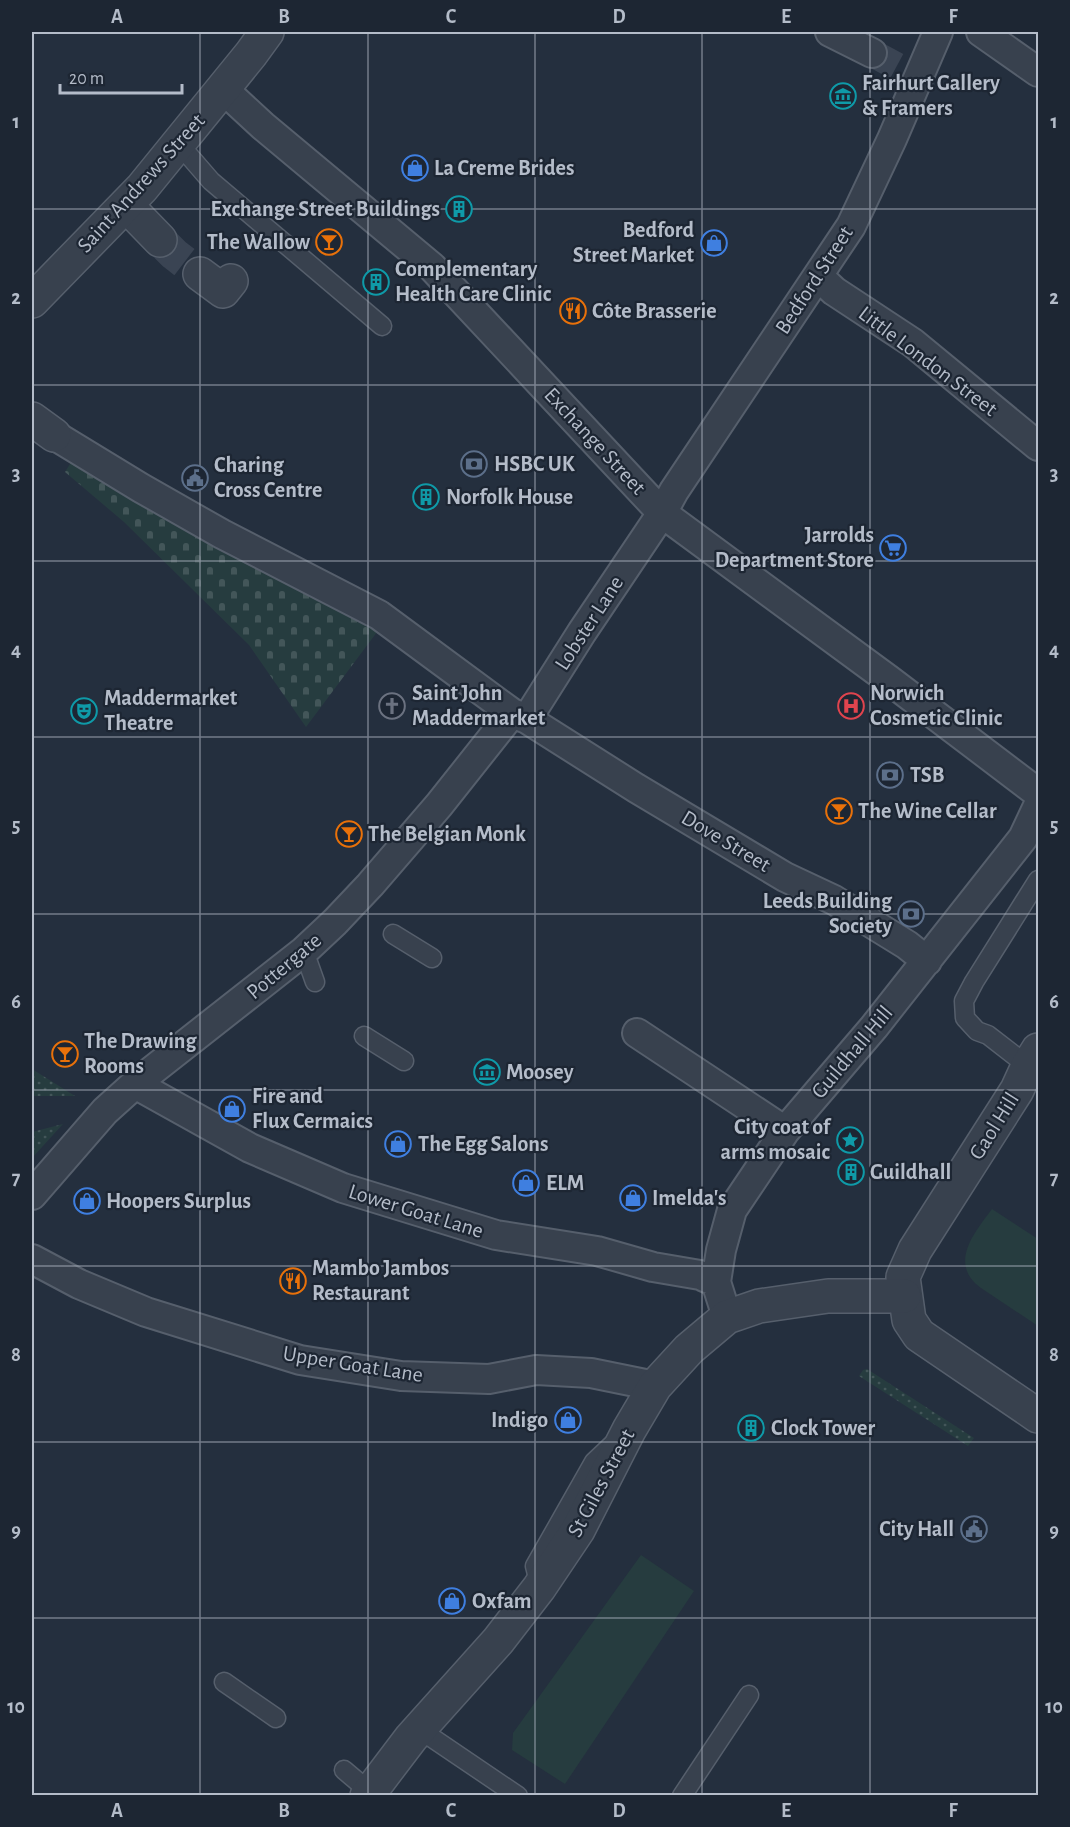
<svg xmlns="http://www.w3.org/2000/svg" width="1070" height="1827" font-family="'Alegreya Sans',sans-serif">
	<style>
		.grass { fill: url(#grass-dots) }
		.cemetery { fill: url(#cemetery-stones) }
		.garden { fill: #263c3f }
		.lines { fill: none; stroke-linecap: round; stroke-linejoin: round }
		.pedestrian-tunnel { stroke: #3a4453; stroke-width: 28; stroke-dasharray: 28 14; stroke-linecap: butt }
		.minor-tunnel { stroke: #3a4453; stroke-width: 33; stroke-dasharray: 33 16; stroke-linecap: butt }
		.service-casing { stroke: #565f6c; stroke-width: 21 }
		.pedestrian-casing { stroke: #565f6c; stroke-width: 32 }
		.minor-casing { stroke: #565f6c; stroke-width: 36 }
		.tertiary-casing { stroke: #565f6c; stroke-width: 36 }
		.service { stroke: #38414e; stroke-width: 18 }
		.pedestrian { stroke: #38414e; stroke-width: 28 }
		.minor { stroke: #38414e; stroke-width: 33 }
		.tertiary { stroke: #38414e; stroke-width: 33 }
		.grid { fill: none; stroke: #b4bcc9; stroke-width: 1.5; stroke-opacity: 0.55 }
		.labels { text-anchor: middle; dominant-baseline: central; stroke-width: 4.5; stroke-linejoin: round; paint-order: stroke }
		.poi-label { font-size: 22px; font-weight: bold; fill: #b4bcc9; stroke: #1d2633; text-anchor: start }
		.street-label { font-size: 22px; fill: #b4bcc9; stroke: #1d2633 }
		.neatline { fill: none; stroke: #b4bcc9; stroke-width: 2 }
		.grid-label { font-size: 20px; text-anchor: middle; font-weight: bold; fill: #b4bcc9 }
	</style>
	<defs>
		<pattern id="grass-dots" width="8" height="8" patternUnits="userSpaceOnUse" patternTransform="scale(1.5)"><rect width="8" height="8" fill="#263c3f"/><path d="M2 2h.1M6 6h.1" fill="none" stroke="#435659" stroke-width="1.8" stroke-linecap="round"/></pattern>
		<pattern id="cemetery-stones" width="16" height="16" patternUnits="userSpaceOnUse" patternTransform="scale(1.5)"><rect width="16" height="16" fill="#263c3f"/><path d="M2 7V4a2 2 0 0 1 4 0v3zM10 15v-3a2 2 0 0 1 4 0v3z" fill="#435659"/></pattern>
	</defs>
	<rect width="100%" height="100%" fill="#242f3e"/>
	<!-- grass -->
	<path class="grass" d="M 32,1069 L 75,1096 L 32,1096 Z
		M 63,1124 L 32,1158 L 32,1132 Z
		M 867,1369 L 974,1438 L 968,1446 L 859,1376 L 863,1370 Z"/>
	<!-- cemetery -->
	<path class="cemetery" d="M 75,456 L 349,611 L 377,632 L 306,727 L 249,645 L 124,522 L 65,472 Z"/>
	<!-- garden -->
	<path class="garden" d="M 992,1209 L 1038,1239 L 1038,1326 L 981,1288 C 948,1264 974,1233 992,1209 Z
		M 641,1555 L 694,1591 L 565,1784 L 512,1750 L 513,1733 Z"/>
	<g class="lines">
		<!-- pedestrian-tunnel -->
		<path class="pedestrian-tunnel" d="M 872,53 L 900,68"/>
		<!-- minor-tunnel -->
		<path class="minor-tunnel" d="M 160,240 L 174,254 L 200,274"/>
		<!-- service casing -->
		<g class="service-casing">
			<path id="service" d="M 179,144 L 211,181 L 382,326
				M 393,934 L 432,958
				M 304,951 L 315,982
				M 364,1036 L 404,1061
				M 1028,1066 L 988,1035 L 977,1031 L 965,1018 L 964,1001 L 974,982 L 1038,880
				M 537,1574 L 535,1566 L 594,1462 L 612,1445
				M 224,1682 L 276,1718
				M 419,1729 L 518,1796
				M 344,1770 L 370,1792
				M 682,1796 L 749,1695"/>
		</g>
		<!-- pedestrian casing -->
		<g class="pedestrian-casing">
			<path id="pedestrian" d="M 830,32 L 872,53
				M 981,32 L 1038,72
				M 223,89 L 263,126 L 432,267 L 662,513 L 889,680 L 1038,793
				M 818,276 L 834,291 L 913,343 L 1038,446
				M 54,435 L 141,488 L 222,534 L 379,615 L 512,713 L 527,719 L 582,632 L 662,513 L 674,491 L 851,226 L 892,139 L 938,32
				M 527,719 L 636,788 L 785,877 L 834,900 L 907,945 L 927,961
				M 637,1033 L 785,1131
				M 135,1084 L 250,1148 L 343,1188 L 496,1235 L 597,1251 L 653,1267 L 700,1275 L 716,1282
				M 32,1195 L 105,1111 L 135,1084 L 304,951 L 335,922 L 370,885 L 439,805 L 512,713
				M 32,1259 L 79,1284 L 146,1312 L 300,1360 L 401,1376 L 489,1379 L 536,1370 L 591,1373 L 655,1386
				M 727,1317 L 716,1282 L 721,1250 L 732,1210 L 785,1131 L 874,1027 L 1023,838 L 1038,806"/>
		</g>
		<!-- minor casing -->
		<g class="minor-casing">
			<path id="minor" d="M 126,205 L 160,240
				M 200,274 L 223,291 L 231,281
				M 32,419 L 54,435
				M 1038,1050 L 1028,1066 L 1017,1090 L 915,1250 L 903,1277 L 909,1320 L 919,1335 L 1038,1416"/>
		</g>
		<!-- tertiary casing -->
		<g class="tertiary-casing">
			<path id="tertiary" d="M 32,301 L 142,188 L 251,54 L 267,32
				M 367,1796 L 411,1738 L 498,1641 L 539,1588 L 578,1530 L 629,1430 L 655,1386 L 689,1349 L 727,1317 L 759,1306 L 828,1296 L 904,1296"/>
		</g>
		<!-- service -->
		<use href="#service" class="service"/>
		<!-- pedestrian -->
		<use href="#pedestrian" class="pedestrian"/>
		<!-- minor -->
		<use href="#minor" class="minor"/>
		<!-- tertiary -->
		<use href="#tertiary" class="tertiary"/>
	</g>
	<!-- grid -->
	<path class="grid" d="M 200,32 L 200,1796M 368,32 L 368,1796M 535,32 L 535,1796M 702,32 L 702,1796M 870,32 L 870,1796M 32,209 L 1038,209M 32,385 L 1038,385M 32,561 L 1038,561M 32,737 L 1038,737M 32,914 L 1038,914M 32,1090 L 1038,1090M 32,1266 L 1038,1266M 32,1442 L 1038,1442M 32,1618 L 1038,1618"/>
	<!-- icons -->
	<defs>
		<g id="museum-ring" transform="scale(1.35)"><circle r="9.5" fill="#1d2633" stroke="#0f9aa8" stroke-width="1.5"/><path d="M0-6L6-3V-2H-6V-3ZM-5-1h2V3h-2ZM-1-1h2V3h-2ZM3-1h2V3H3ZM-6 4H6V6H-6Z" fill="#0f9aa8"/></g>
		<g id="shop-ring" transform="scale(1.35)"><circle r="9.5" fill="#1d2633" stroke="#3f7fe0" stroke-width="1.5"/><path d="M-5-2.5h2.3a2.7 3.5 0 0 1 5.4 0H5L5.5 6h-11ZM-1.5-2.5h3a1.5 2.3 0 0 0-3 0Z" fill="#3f7fe0"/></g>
		<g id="building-ring" transform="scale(1.35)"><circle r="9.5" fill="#1d2633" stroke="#0f9aa8" stroke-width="1.5"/><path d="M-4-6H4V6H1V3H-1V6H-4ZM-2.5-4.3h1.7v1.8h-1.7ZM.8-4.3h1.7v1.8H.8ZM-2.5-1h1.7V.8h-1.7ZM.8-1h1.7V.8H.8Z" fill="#0f9aa8"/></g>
		<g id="bar-ring" transform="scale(1.35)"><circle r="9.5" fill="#1d2633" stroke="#e8710a" stroke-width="1.5"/><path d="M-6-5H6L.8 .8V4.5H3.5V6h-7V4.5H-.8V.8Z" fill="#e8710a"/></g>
		<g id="restaurant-ring" transform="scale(1.35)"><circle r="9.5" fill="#1d2633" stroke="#e8710a" stroke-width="1.5"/><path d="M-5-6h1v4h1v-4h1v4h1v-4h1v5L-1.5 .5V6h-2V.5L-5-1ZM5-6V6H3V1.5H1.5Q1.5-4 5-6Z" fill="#e8710a"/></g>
		<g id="bank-ring" transform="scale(1.35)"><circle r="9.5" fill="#1d2633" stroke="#5c6f8a" stroke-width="1.5"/><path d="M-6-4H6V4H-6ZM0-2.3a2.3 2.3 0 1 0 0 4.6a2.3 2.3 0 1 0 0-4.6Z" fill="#5c6f8a"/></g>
		<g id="civic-ring" transform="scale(1.35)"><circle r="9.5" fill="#1d2633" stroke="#5c6f8a" stroke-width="1.5"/><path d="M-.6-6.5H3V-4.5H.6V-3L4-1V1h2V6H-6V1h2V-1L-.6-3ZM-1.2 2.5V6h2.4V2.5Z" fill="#5c6f8a"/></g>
		<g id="supermarket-ring" transform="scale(1.35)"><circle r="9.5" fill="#1d2633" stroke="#3f7fe0" stroke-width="1.5"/><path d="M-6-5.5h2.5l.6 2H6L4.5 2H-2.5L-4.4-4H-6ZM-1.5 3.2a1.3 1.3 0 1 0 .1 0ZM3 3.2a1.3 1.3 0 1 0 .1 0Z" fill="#3f7fe0"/></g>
		<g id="church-ring" transform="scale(1.35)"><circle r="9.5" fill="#1d2633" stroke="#6b7280" stroke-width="1.5"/><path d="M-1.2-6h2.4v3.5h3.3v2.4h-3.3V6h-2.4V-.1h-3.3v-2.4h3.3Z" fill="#6b7280"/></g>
		<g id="hospital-ring" transform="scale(1.35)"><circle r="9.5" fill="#1d2633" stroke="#e0444e" stroke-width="1.5"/><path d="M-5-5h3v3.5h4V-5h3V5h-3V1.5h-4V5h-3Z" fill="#e0444e"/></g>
		<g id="theatre-ring" transform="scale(1.35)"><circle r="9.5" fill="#1d2633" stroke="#0f9aa8" stroke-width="1.5"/><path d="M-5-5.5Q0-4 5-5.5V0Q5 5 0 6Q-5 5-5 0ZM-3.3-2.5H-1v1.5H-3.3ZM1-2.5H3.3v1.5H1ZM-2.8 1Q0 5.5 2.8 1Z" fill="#0f9aa8"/></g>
		<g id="sight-ring" transform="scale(1.35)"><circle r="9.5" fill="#1d2633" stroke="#0f9aa8" stroke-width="1.5"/><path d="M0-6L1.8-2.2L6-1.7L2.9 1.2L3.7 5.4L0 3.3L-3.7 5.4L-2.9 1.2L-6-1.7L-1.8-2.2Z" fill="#0f9aa8"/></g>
	</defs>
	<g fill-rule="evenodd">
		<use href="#museum-ring" x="843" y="96"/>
		<use href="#shop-ring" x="415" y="168"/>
		<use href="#building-ring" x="459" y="209"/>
		<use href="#bar-ring" x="329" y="242"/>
		<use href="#shop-ring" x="714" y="243"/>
		<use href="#building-ring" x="376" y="282"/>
		<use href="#restaurant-ring" x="573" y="311"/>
		<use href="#bank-ring" x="474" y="464"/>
		<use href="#civic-ring" x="195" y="478"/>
		<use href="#building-ring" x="426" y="497"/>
		<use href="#supermarket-ring" x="893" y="548"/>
		<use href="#church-ring" x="392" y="706"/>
		<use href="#hospital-ring" x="851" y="706"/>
		<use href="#theatre-ring" x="84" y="711"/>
		<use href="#bank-ring" x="890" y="775"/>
		<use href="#bar-ring" x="839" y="811"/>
		<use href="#bar-ring" x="349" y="834"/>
		<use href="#bank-ring" x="911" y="914"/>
		<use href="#bar-ring" x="65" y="1054"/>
		<use href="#museum-ring" x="487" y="1072"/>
		<use href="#shop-ring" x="232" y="1109"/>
		<use href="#sight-ring" x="850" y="1140"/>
		<use href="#shop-ring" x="398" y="1144"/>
		<use href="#building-ring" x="851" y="1172"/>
		<use href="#shop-ring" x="526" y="1183"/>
		<use href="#shop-ring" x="633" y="1198"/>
		<use href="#shop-ring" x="87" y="1201"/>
		<use href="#restaurant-ring" x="293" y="1281"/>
		<use href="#shop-ring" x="568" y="1420"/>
		<use href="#building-ring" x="751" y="1428"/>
		<use href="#civic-ring" x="974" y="1529"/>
		<use href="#shop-ring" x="452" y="1601"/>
	</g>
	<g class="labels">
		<!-- poi labels -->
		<g class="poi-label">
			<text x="862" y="83">Fairhurt Gallery<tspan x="862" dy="25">&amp; Framers</tspan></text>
			<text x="434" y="168">La Creme Brides</text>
			<text x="440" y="209" text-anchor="end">Exchange Street Buildings</text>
			<text x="694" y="230" text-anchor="end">Bedford<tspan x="694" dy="25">Street Market</tspan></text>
			<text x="310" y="242" text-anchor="end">The Wallow</text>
			<text x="395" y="269">Complementary<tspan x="395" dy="25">Health Care Clinic</tspan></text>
			<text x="592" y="311">Côte Brasserie</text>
			<text x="494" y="464">HSBC UK</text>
			<text x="214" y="465">Charing<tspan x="214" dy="25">Cross Centre</tspan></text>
			<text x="446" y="497">Norfolk House</text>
			<text x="874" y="535" text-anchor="end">Jarrolds<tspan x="874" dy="25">Department Store</tspan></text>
			<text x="412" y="693">Saint John<tspan x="412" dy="25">Maddermarket</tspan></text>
			<text x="870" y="693">Norwich<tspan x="870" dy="25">Cosmetic Clinic</tspan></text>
			<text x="104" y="698">Maddermarket<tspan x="104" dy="25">Theatre</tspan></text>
			<text x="910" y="775">TSB</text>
			<text x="858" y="811">The Wine Cellar</text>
			<text x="368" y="834">The Belgian Monk</text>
			<text x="892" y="901" text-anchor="end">Leeds Building<tspan x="892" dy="25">Society</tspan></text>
			<text x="84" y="1041">The Drawing<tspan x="84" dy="25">Rooms</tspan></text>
			<text x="506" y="1072">Moosey</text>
			<text x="252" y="1096">Fire and<tspan x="252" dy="25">Flux Cermaics</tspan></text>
			<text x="830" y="1127" text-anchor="end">City coat of<tspan x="830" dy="25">arms mosaic</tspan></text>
			<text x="418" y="1144">The Egg Salons</text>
			<text x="870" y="1172">Guildhall</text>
			<text x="546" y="1183">ELM</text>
			<text x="652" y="1198">Imelda's</text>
			<text x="106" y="1201">Hoopers Surplus</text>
			<text x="312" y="1268">Mambo Jambos<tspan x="312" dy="25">Restaurant</tspan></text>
			<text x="548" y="1420" text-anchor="end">Indigo</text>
			<text x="771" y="1428">Clock Tower</text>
			<text x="954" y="1529" text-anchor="end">City Hall</text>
			<text x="472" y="1601">Oxfam</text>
		</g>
		<!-- street labels -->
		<g class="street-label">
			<text transform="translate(141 183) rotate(-48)">Saint Andrews Street</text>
			<text transform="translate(814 280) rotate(-57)">Bedford Street</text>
			<text transform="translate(928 361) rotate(37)">Little London Street</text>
			<text transform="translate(595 441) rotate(47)">Exchange Street</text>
			<text transform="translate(589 623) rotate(-57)">Lobster Lane</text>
			<text transform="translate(726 841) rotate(31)">Dove Street</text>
			<text transform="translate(284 966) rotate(-40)">Pottergate</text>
			<text transform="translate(852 1052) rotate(-50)">Guildhall Hill</text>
			<text transform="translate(994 1126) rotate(-58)">Gaol Hill</text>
			<text transform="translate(416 1211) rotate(17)">Lower Goat Lane</text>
			<text transform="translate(353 1364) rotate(9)">Upper Goat Lane</text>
			<text transform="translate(601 1483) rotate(-62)">St Giles Street</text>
		</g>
	</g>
	<!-- border -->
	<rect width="1070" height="1827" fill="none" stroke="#1d2633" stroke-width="66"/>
	<!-- scale -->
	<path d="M60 84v9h122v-9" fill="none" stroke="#b4bcc9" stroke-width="3"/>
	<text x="69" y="84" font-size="18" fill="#b4bcc9" stroke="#1d2633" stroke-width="4.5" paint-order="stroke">20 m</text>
	<rect x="33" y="33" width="1004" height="1761" class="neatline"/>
	<g class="grid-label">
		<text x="117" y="23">A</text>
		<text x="284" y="23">B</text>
		<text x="451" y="23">C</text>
		<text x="619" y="23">D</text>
		<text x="786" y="23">E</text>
		<text x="953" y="23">F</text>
		<text x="16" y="128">1</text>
		<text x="1054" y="128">1</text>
		<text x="16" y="304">2</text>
		<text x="1054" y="304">2</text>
		<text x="16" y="480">3</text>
		<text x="1054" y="480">3</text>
		<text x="16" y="656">4</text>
		<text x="1054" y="656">4</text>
		<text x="16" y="832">5</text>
		<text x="1054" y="832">5</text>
		<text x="16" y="1008">6</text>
		<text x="1054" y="1008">6</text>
		<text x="16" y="1184">7</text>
		<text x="1054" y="1184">7</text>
		<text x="16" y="1361">8</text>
		<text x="1054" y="1361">8</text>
		<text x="16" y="1537">9</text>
		<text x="1054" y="1537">9</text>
		<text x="16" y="1713">10</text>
		<text x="1054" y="1713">10</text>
		<text x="117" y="1817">A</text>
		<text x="284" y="1817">B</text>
		<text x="451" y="1817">C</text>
		<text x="619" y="1817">D</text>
		<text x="786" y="1817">E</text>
		<text x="953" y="1817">F</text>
	</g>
</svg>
